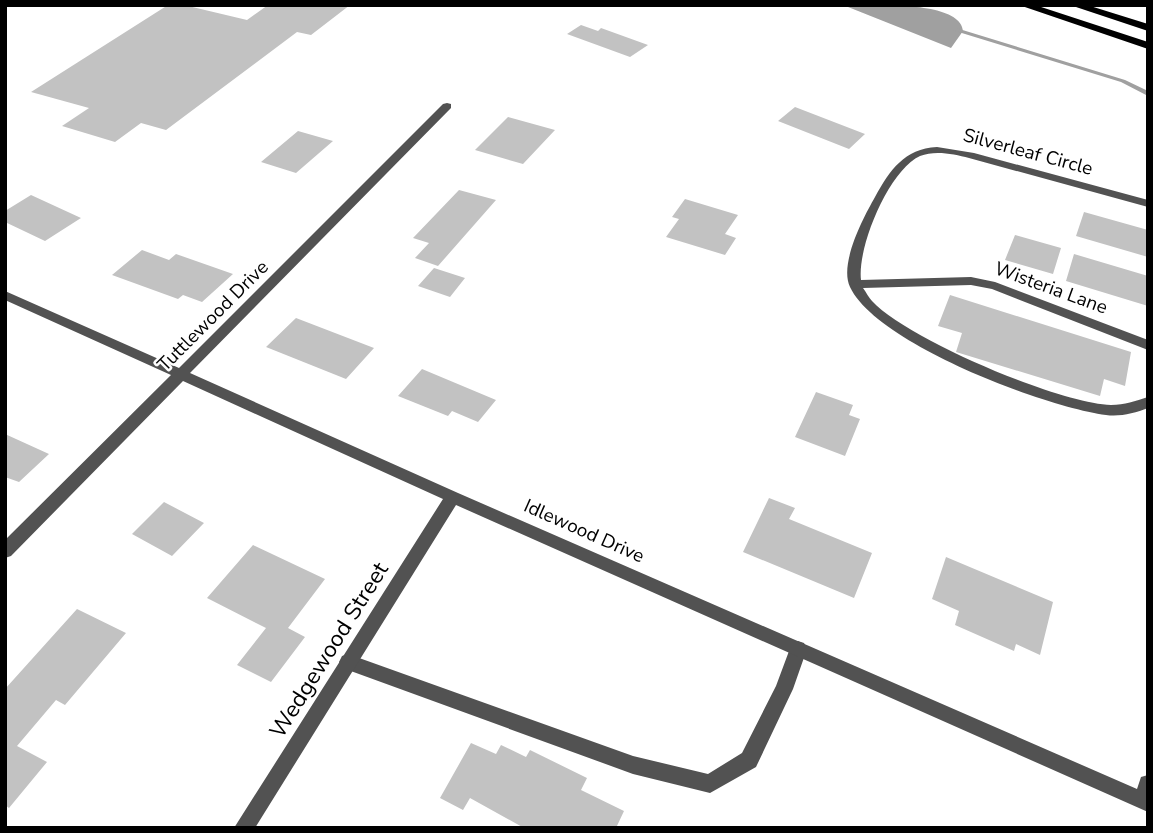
<svg xmlns="http://www.w3.org/2000/svg" width="1153" height="833" font-family="'Nunito Sans',sans-serif">
	<style>
		.water { fill: #a0a0a0 }
		.lines { fill: none; stroke-linecap: round; stroke-linejoin: round }
		.stream { fill: #a0a0a0; fill-rule: evenodd }
		.building { fill: #c2c2c2 }
		.lane { fill: #525252; fill-rule: evenodd }
		.street { fill: #525252; fill-rule: evenodd }
		.primary { fill: #000; fill-rule: evenodd }
		.labels { text-anchor: middle; dominant-baseline: central; stroke-width: 5; stroke-linejoin: round; paint-order: stroke }
		.street-label { font-size: 19px; fill: #000; stroke: #fff }
		.near-street-label { font-size: 23px; fill: #000; stroke: #fff }
	</style>
	<rect width="100%" height="100%" fill="#fff"/>
	<!-- water -->
	<path class="water" d="M 843,5 C 870,5 961,0 963,31 L 951,48 Z"/>
	<g class="lines">
		<!-- stream -->
		<path class="stream" d="M 952,28 L 956,28 L 1125,80 L 1148,91 L 1148,96 L 1121,82 L 952,30 Z"/>
	</g>
	<!-- building -->
	<path class="building" d="M 168,5 L 184,5 L 247,20 L 268,5 L 350,5 L 311,35 L 297,32 L 166,130 L 141,123 L 115,142 L 62,126 L 89,108 L 31,92 Z
		M 581,25 L 598,31 L 601,28 L 648,45 L 630,57 L 567,34 Z
		M 795,107 L 865,134 L 849,149 L 778,121 Z
		M 508,117 L 555,130 L 523,164 L 475,150 Z
		M 298,131 L 333,141 L 296,173 L 261,162 Z
		M 459,190 L 496,200 L 438,266 L 415,258 L 429,243 L 413,238 Z
		M 31,195 L 81,218 L 45,241 L 5,222 L 5,211 Z
		M 685,199 L 738,215 L 725,234 L 736,238 L 725,255 L 666,237 L 679,219 L 672,217 Z
		M 1084,212 L 1148,230 L 1148,257 L 1076,236 Z
		M 1015,235 L 1061,248 L 1053,274 L 1005,260 Z
		M 142,250 L 169,260 L 176,254 L 233,274 L 202,302 L 183,295 L 178,299 L 112,275 Z
		M 1074,254 L 1148,276 L 1148,306 L 1066,281 Z
		M 434,268 L 465,278 L 450,297 L 418,286 Z
		M 950,295 L 1131,352 L 1125,386 L 1104,379 L 1100,396 L 956,352 L 962,333 L 938,326 Z
		M 296,318 L 374,348 L 346,379 L 266,347 Z
		M 422,369 L 496,400 L 478,422 L 452,411 L 448,416 L 398,396 Z
		M 816,392 L 853,405 L 849,415 L 860,419 L 845,456 L 795,437 Z
		M 5,434 L 49,454 L 19,482 L 5,477 Z
		M 769,498 L 795,508 L 789,519 L 872,553 L 854,598 L 743,552 Z
		M 164,502 L 204,523 L 172,556 L 132,534 Z
		M 253,545 L 325,579 L 288,628 L 305,637 L 271,682 L 237,665 L 266,628 L 207,598 Z
		M 946,557 L 1053,602 L 1040,655 L 1016,644 L 1014,651 L 955,625 L 959,611 L 932,599 Z
		M 77,609 L 126,633 L 65,705 L 56,700 L 17,746 L 47,762 L 9,808 L 5,805 L 5,689 Z
		M 471,743 L 496,754 L 501,745 L 526,757 L 530,750 L 587,778 L 581,790 L 624,811 L 616,828 L 524,828 L 470,798 L 463,810 L 440,798 Z"/>
	<g class="lines">
		<!-- lane -->
		<path class="lane" d="M 798,641 L 804,643 L 807,649 L 793,689 L 756,767 L 710,793 L 633,774 L 348,670 L 342,668 L 339,662 L 342,656 L 348,654 L 633,756 L 708,774 L 742,753 L 776,686 L 792,643 Z"/>
		<!-- street -->
		<path class="street" d="M 447,103 L 451,104 L 451,108 L 190,373 L 458,493 L 1137,789 L 1141,777 L 1148,775 L 1148,812 L 456,505 L 255,828 L 234,828 L 443,499 L 183,381 L 11,556 L 5,558 L 5,540 L 171,375 L 5,300 L 5,291 L 179,368 L 443,104 Z
			M 937,147 L 974,153 L 1148,200 L 1148,207 L 969,158 C 954,154 935,150 920,156 C 889,170 857,247 861,280 L 971,277 L 995,282 L 1148,340 L 1148,350 L 992,289 L 971,285 L 863,288 C 866,292 869,298 872,301 C 907,339 1060,404 1111,405 C 1125,405 1135,401 1148,397 L 1148,408 C 1135,413 1120,417 1106,415 C 1045,407 877,344 850,287 C 839,264 863,218 875,197 C 890,170 904,149 937,147 Z"/>
		<!-- primary -->
		<path class="primary" d="M 1019,5 L 1035,5 L 1148,42 L 1148,49 Z
			M 1070,5 L 1087,5 L 1148,24 L 1148,31 Z"/>
	</g>
	<g class="labels">
		<!-- street labels -->
		<g class="street-label">
			<text transform="translate(1028 152) rotate(15)">Silverleaf Circle</text>
			<text transform="translate(1051 288) rotate(20)">Wisteria Lane</text>
			<text transform="translate(213 316) rotate(-45)">Tuttlewood Drive</text>
			<text transform="translate(584 531) rotate(24)">Idlewood Drive</text>
		</g>
		<!-- near-street labels -->
		<g class="near-street-label">
			<text transform="translate(329 650) rotate(-58)">Wedgewood Street</text>
		</g>
	</g>
	<!-- border -->
	<rect width="1153" height="833" fill="none" stroke="#000000" stroke-width="14"/>
</svg>
